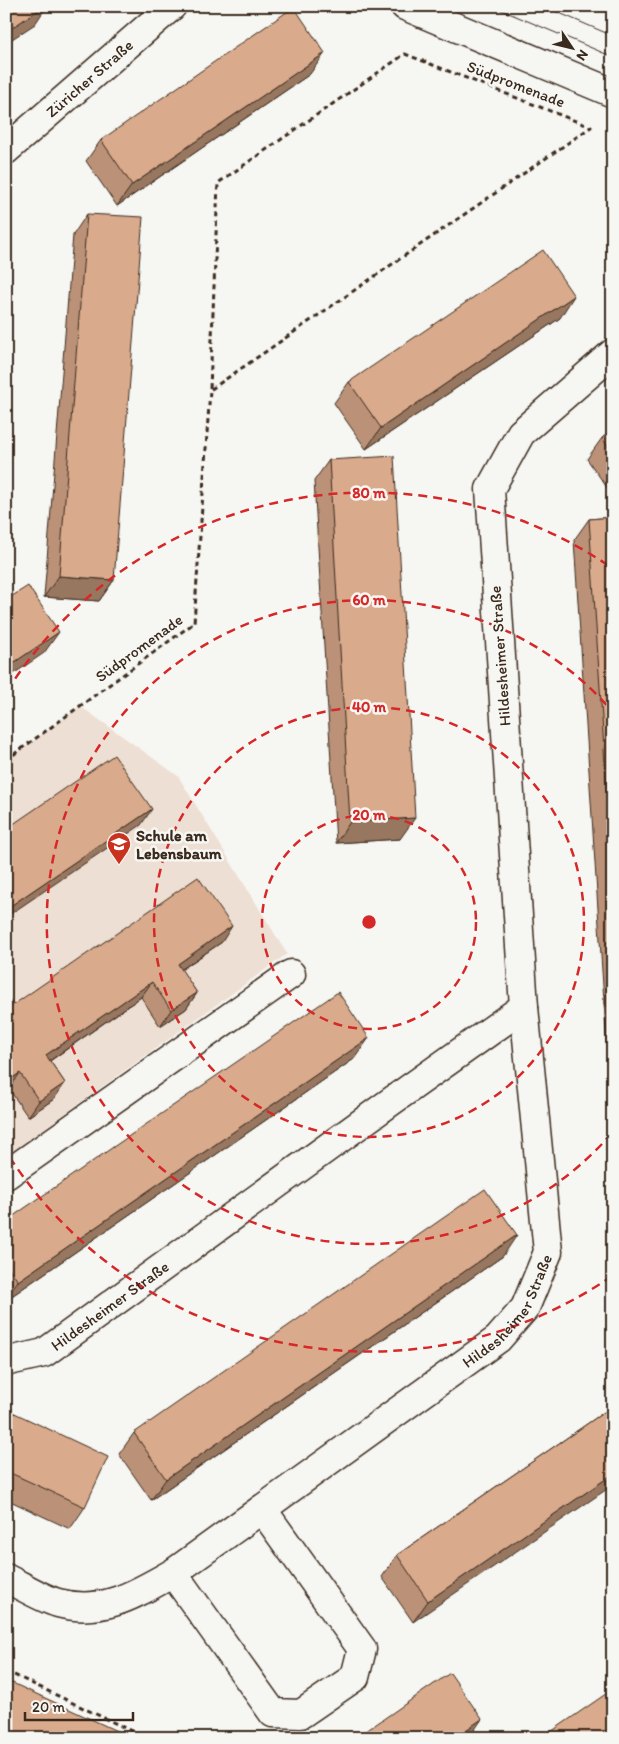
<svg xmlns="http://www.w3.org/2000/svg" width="619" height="1744" font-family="Itim,sans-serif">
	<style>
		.built { fill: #eddfd3 }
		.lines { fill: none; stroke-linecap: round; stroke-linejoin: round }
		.street-casing { stroke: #3b2a1e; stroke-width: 31 }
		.secondary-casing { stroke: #3b2a1e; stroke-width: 31 }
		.path { stroke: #3b2a1e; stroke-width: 3; stroke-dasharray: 5 4; stroke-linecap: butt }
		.street { stroke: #f6f6f2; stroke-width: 28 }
		.secondary { stroke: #f6f6f2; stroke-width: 28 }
		.tram { stroke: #3b2a1e; stroke-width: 1 }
		.wall { fill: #bb9278; stroke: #3b2a1e }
		.shaded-wall { fill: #987761; stroke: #3b2a1e }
		.building { fill: #d9aa8b; stroke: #3b2a1e }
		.ring { fill: none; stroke: #d62828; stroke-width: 2.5; stroke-dasharray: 9 6 }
		.labels { text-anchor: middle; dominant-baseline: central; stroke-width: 5; stroke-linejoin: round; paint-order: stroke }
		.street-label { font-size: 16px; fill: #3b2a1e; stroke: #f6f6f2 }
		.poi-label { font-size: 16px; font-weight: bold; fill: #3b2a1e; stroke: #f6f6f2; text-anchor: start }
		.centre { fill: #d62828; stroke: #f6f6f2; stroke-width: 2.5 }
		.ring-label { font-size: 15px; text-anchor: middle; font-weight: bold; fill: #d62828; stroke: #f6f6f2; stroke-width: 5; stroke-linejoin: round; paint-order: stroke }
	</style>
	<rect width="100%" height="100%" fill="#f6f6f2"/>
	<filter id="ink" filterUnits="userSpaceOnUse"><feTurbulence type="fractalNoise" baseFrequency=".02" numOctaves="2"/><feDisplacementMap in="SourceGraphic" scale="10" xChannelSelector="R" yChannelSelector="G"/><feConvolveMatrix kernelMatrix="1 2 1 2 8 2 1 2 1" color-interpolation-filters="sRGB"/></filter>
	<g filter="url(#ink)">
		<!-- built -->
		<path class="built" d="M 80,706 L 178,776 L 287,954 L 6,1156 L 6,761 Z"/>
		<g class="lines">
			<!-- street casing -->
			<g class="street-casing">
				<g id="street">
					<path id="s1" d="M 6,150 L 172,6"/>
					<path d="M 6,1175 L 291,974"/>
					<path id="s2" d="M 6,1360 L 9,1361 L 44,1353 L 389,1103 L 524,1007"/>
					<path d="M 173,1573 L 273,1713 L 301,1714 L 355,1677 L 362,1649 L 262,1509"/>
					<path id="s3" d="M 6,1578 C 22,1586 43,1599 58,1603 C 104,1615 135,1594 173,1573 L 498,1339 L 525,1308 L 548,1252 L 524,1007 L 490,489 L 521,433 L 613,353"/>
				</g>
			</g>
			<!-- secondary casing -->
			<g class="secondary-casing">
				<path id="secondary" d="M 405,6 L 613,93"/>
			</g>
			<!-- path -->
			<path class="path" d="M 6,760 L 194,623 L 210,390 L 218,183 L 405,54 L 591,127 L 210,390
				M 6,1671 L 146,1738"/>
			<!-- street -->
			<use href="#street" class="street"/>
			<!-- secondary -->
			<use href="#secondary" class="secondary"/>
			<!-- tram -->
			<path class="tram" d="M 492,6 L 613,57
				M 543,6 L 613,36"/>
		</g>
		<!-- wall -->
		<path class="wall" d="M 310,74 L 117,206 L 86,161 L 101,140 Z
			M 87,214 L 114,580 L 99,601 L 44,597 L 73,235 Z
			M 560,318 L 366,449 L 334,403 L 349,382 Z
			M 613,430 L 613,496 L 587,459 L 602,438 Z
			M 329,460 L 400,839 L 336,843 L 314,481 Z
			M 613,517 L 613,1140 L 574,540 L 589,519 Z
			M 222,942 L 181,970 L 197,993 L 186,1009 L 160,1026 L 141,997 L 50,1061 L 65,1083 L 54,1099 L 28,1117 L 9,1089 L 13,1005 Z
			M 354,1059 L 6,1300 L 6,1221 Z
			M 503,1256 L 151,1500 L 119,1454 L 134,1433 Z
			M 613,1406 L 413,1622 L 382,1577 L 397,1555 Z
			M 6,1409 L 85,1507 L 70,1529 L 6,1499 Z"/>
		<!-- shaded-wall -->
		<path class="shaded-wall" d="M 44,6 L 47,6 L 35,24 L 6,43 L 6,32 Z
			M 325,53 L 310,74 L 117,206 L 132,185 Z
			M 574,296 L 560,318 L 366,449 L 381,428 Z
			M 59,576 L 114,580 L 99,601 L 44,597 Z
			M 59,632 L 44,653 L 6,679 L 6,668 Z
			M 152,809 L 141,825 L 6,917 L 6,909 Z
			M 415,818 L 400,839 L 336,843 L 350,822 Z
			M 232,926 L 222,942 L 167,979 L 178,964 Z
			M 152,982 L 141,997 L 35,1071 L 46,1055 Z
			M 197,993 L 186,1009 L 160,1026 L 171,1010 Z
			M 369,1038 L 354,1059 L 6,1300 L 6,1297 L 18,1281 Z
			M 20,1073 L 9,1089 L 6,1090 L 6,1082 Z
			M 65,1083 L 54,1099 L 28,1117 L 39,1101 Z
			M 517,1235 L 503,1256 L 151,1500 L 166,1479 Z
			M 613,1474 L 613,1485 L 413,1622 L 428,1601 Z
			M 482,1719 L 469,1738 L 454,1738 Z"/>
		<!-- building -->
		<path class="building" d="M 6,6 L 44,6 L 6,32 Z
			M 294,7 L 325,53 L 132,185 L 101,140 Z
			M 87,214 L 143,217 L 114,580 L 59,576 Z
			M 543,250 L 574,296 L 381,428 L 349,382 Z
			M 613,430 L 613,454 L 602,438 Z
			M 394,456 L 415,818 L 350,822 L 329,460 Z
			M 613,517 L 613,887 L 589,519 Z
			M 28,586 L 59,632 L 6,668 L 6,600 Z
			M 114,755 L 152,809 L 6,909 L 6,829 Z
			M 198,877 L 232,926 L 178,964 L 197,993 L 171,1010 L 152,982 L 46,1055 L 65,1083 L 39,1101 L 20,1073 L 6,1082 L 6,996 L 13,1005 Z
			M 338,992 L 369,1038 L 18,1281 L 6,1264 L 6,1221 Z
			M 485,1189 L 517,1235 L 166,1479 L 134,1433 Z
			M 613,1406 L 613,1474 L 428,1601 L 397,1555 Z
			M 6,1409 L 108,1457 L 85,1507 L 6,1471 Z
			M 450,1673 L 482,1719 L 454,1738 L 356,1738 Z
			M 6,1680 L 132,1738 L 6,1738 Z
			M 613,1689 L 613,1738 L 542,1738 Z"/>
	</g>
	<!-- distance rings -->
	<g class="ring">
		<circle cx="369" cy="922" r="107"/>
		<circle cx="369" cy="922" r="215"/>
		<path d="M612 1133A322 322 0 1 1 612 711"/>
		<path d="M612 1276A429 429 0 0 1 7 1153M7 691A429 429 0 0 1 612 568"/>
	</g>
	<!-- icons -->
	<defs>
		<g id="school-pin" transform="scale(1.25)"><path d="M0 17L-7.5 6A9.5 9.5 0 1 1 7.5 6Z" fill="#c8321e" stroke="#f6f6f2"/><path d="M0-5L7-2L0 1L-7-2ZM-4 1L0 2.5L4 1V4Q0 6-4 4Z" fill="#fff"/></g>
	</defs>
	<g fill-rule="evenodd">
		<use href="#school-pin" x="119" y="844"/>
	</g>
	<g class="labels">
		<!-- street labels -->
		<g class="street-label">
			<text stroke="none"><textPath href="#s1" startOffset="110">Züricher Straße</textPath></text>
			<text transform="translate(516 84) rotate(21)">Südpromenade</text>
			<text transform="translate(139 648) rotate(-36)">Südpromenade</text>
			<text transform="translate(500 656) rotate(-94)">Hildesheimer Straße</text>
			<text stroke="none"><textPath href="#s2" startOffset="120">Hildesheimer Straße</textPath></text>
			<text stroke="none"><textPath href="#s3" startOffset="609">Hildesheimer Straße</textPath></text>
		</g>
		<!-- poi labels -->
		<g class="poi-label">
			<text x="136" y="835">Schule am<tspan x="136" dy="18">Lebensbaum</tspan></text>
		</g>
	</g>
	<circle cx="369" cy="922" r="8" class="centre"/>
	<g class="ring-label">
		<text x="369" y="498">80 m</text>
		<text x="369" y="605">60 m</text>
		<text x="369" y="712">40 m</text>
		<text x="369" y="820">20 m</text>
	</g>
	<!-- margin -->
	<rect width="619" height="1744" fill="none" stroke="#f6f6f2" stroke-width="25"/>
	<rect x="12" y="12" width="594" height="1719" fill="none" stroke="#3b2a1e" stroke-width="2" filter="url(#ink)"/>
	<!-- north arrow -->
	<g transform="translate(572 48) rotate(125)" stroke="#f6f6f2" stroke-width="4" paint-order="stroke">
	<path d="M0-4L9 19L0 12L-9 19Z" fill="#3b2a1e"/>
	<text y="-8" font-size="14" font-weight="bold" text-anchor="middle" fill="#3b2a1e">N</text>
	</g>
	<!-- scale -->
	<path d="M25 1712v8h108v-8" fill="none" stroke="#3b2a1e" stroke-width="2.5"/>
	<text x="32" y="1712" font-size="15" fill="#3b2a1e" stroke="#f6f6f2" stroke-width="4" paint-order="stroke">20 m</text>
</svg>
